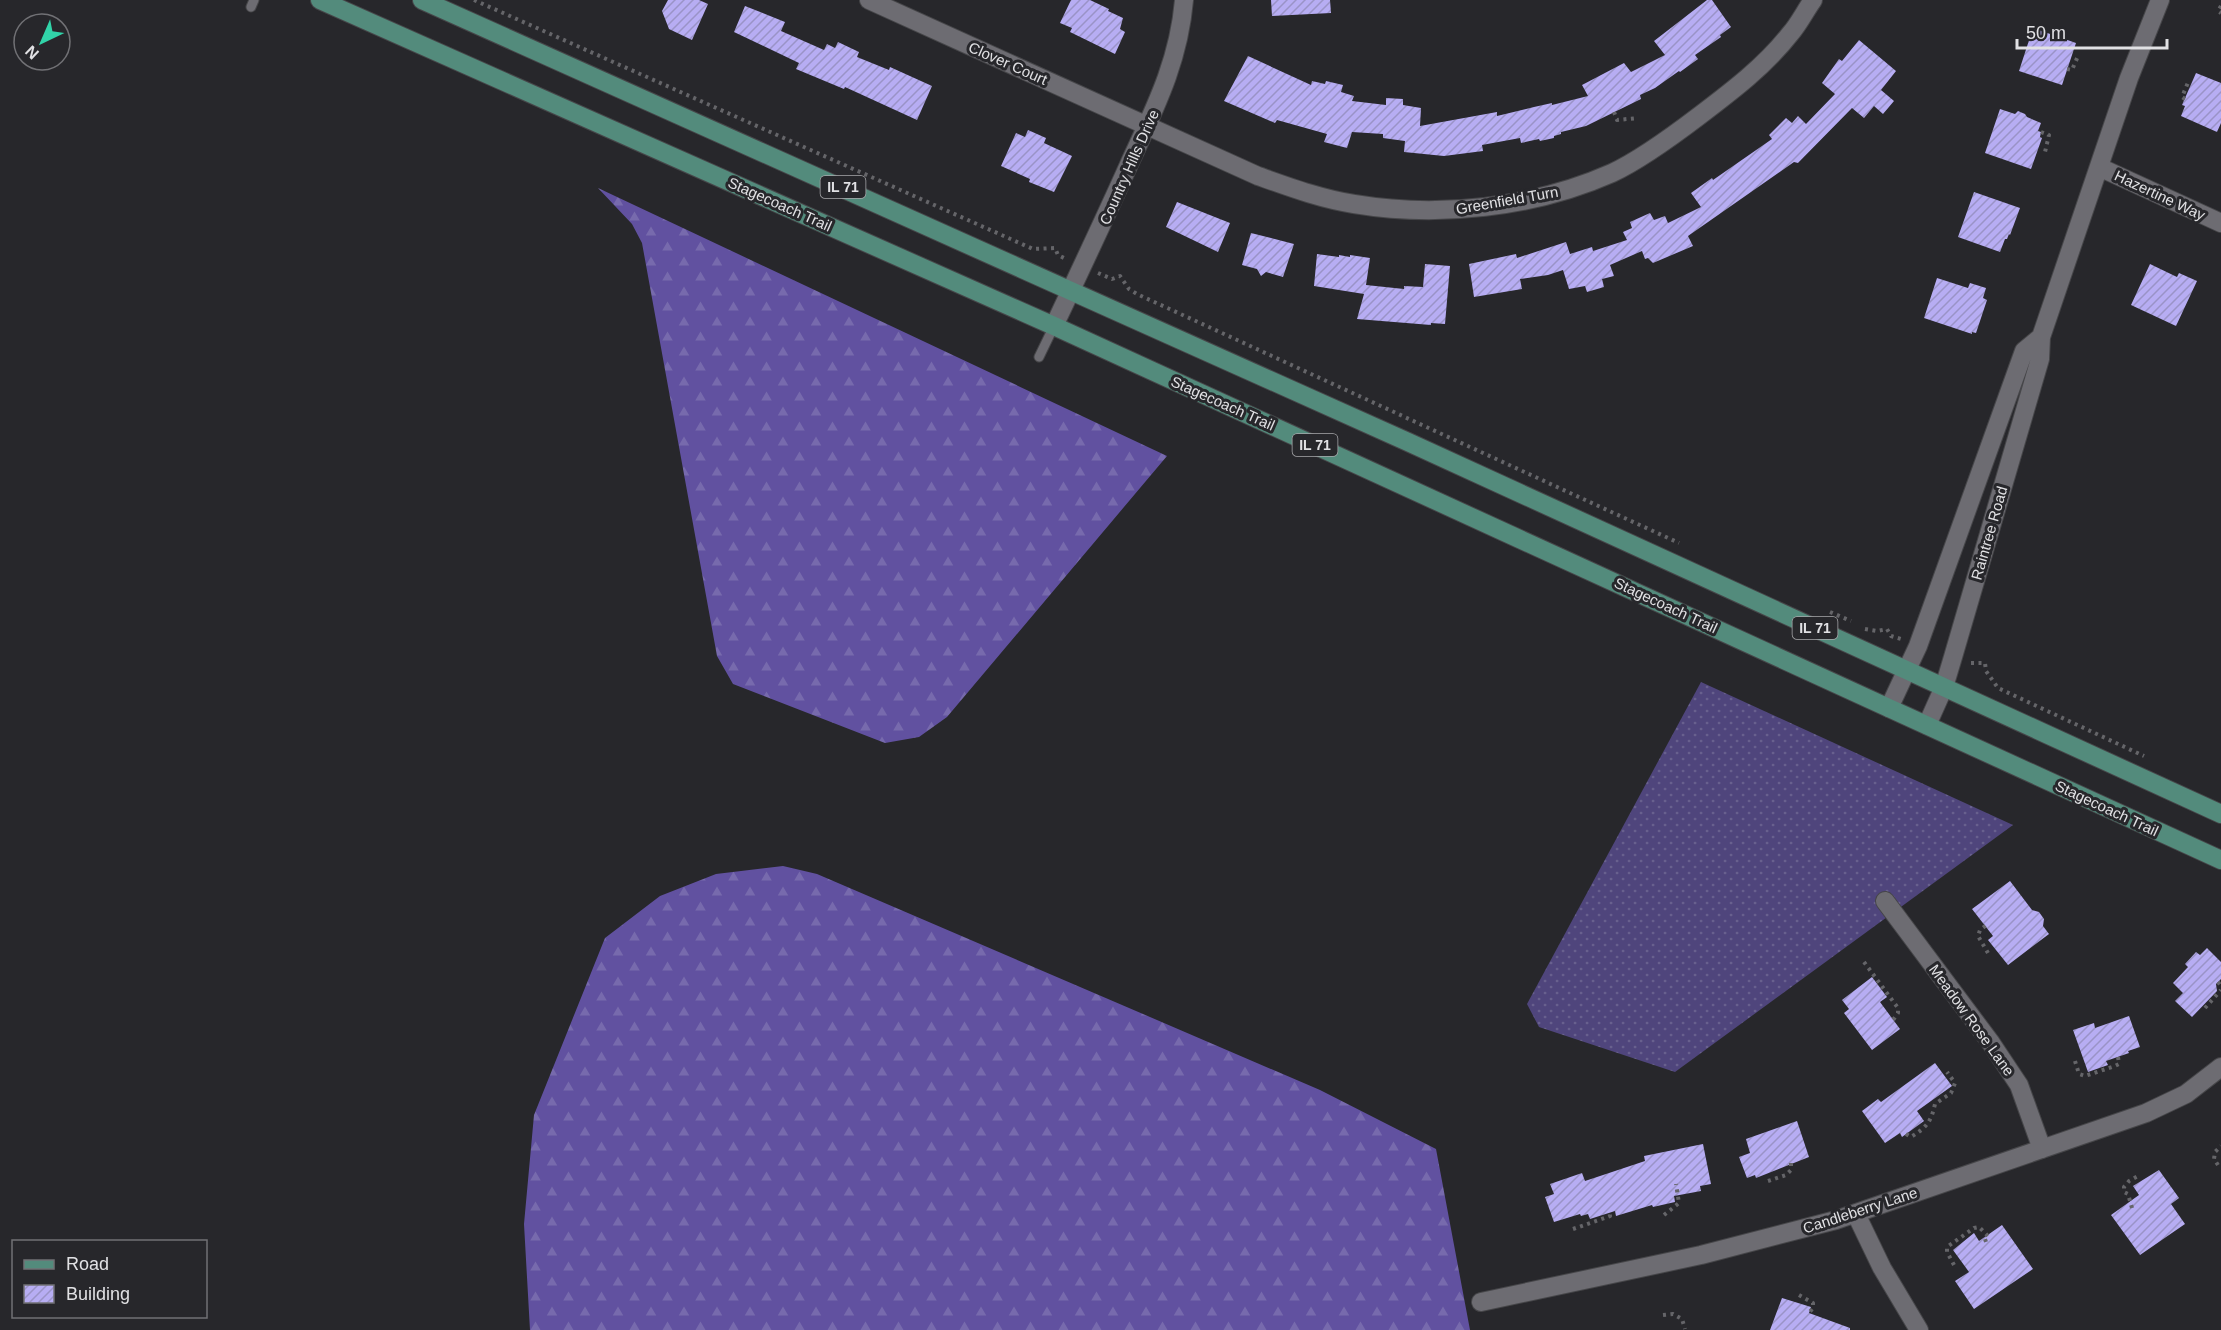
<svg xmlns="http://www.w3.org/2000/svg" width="2221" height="1330" font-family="Arial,sans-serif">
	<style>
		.grass { fill: url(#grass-dots) }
		.forest { fill: url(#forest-firs) }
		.building { fill: url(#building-hatch) }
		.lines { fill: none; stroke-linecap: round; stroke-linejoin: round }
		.service-casing { stroke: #464649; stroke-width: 11 }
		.minor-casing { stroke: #464649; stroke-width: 20 }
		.primary-casing { stroke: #464649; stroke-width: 20 }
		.path { stroke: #656569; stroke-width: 4; stroke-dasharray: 3 4.5; stroke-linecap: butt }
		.service { stroke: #6d6c72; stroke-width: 9 }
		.minor { stroke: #6d6c72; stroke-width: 18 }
		.primary { stroke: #538b7c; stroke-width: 18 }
		.labels { text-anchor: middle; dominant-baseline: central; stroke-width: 6; stroke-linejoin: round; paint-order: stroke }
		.shield { fill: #27272b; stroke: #a9a9ac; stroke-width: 1.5 }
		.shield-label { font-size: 14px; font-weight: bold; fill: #e1e1e4 }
		.street-label { font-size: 15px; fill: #e1e1e4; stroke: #27272b }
	</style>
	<defs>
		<pattern id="grass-dots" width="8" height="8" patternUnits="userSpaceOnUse" patternTransform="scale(1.5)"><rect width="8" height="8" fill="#4f457c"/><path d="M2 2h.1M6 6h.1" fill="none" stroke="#68608e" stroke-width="1.8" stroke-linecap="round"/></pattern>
		<pattern id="forest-firs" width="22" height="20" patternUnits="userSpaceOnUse" patternTransform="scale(1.5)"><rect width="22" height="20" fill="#6151a0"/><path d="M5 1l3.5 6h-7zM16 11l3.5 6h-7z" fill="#776aad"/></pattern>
		<pattern id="building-hatch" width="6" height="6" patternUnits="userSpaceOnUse" patternTransform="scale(1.5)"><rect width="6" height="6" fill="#b7adf3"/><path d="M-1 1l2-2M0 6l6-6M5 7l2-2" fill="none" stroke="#9a93c7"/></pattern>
	</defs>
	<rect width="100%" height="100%" fill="#27272b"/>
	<!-- grass -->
	<path class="grass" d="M 1701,682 L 2013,825 L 1675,1072 L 1539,1027 L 1527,1004 Z"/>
	<!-- forest -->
	<path class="forest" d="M 598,188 L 1167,456 L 947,717 L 919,737 L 885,743 L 733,684 L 717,656 L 642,243 L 632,224 Z
		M 783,866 L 817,874 L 1320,1090 L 1436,1149 L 1470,1330 L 530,1330 L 524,1224 L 534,1115 L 605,938 L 660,896 L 716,874 Z"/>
	<!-- building -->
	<path class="building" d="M 668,0 L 699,0 L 708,4 L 692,40 L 669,29 L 662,11 Z
		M 1071,0 L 1090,0 L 1109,9 L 1108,11 L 1123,18 L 1120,29 L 1125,32 L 1115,54 L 1070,32 L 1072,28 L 1060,23 Z
		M 1271,0 L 1330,0 L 1331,13 L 1272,16 Z
		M 1707,0 L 1712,0 L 1731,27 L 1720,35 L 1721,37 L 1695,55 L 1698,59 L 1680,72 L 1679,71 L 1655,88 L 1640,95 L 1641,99 L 1586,126 L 1561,132 L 1561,134 L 1554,136 L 1554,138 L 1540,141 L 1539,139 L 1521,143 L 1520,138 L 1482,145 L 1483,151 L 1444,156 L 1404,152 L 1405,141 L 1383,138 L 1383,134 L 1352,132 L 1347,148 L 1324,142 L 1327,134 L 1277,120 L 1275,123 L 1224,101 L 1248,56 L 1311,85 L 1312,81 L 1325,84 L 1326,81 L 1343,85 L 1341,92 L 1354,96 L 1352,101 L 1386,105 L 1386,98 L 1403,99 L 1403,105 L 1421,108 L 1420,126 L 1497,112 L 1497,116 L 1534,107 L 1552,103 L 1552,105 L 1588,96 L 1582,85 L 1624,63 L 1631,72 L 1665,55 L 1654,41 Z
		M 745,6 L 785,22 L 781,31 L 824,50 L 827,44 L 835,48 L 838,42 L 859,52 L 857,57 L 889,70 L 890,67 L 932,86 L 917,120 L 845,87 L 844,89 L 796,69 L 799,63 L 734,32 Z
		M 2033,28 L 2076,43 L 2062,85 L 2019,71 Z
		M 1859,40 L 1896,71 L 1881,90 L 1894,101 L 1883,114 L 1874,106 L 1864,118 L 1852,108 L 1798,163 L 1794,162 L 1688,236 L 1693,246 L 1653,263 L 1648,258 L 1645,259 L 1642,251 L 1610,265 L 1614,276 L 1602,279 L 1604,287 L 1587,292 L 1585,286 L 1569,289 L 1563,270 L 1548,275 L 1520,279 L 1522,289 L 1474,297 L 1469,264 L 1516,254 L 1517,258 L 1566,242 L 1570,254 L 1592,247 L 1593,251 L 1627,240 L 1623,232 L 1632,228 L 1630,222 L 1650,213 L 1654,220 L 1665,216 L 1668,223 L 1701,207 L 1691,193 L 1712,178 L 1713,180 L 1772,139 L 1769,135 L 1786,118 L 1792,123 L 1798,116 L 1806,124 L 1835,94 L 1822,83 L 1839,59 L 1842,61 Z
		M 2196,73 L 2221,83 L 2221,123 L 2217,132 L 2181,116 L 2185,106 L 2182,105 Z
		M 2000,109 L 2015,114 L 2018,111 L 2025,114 L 2027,117 L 2041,123 L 2038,131 L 2041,132 L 2040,137 L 2042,138 L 2031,169 L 1985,153 Z
		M 1028,130 L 1046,138 L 1044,143 L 1072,156 L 1054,192 L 1029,182 L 1030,179 L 1001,166 L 1016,133 L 1025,137 Z
		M 1974,192 L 2020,208 L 2010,235 L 2009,234 L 2007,239 L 2005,239 L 2000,252 L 1958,237 Z
		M 1177,202 L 1230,223 L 1218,252 L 1166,227 Z
		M 1251,233 L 1294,244 L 1283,277 L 1266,272 L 1261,276 L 1257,269 L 1242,265 Z
		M 1317,254 L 1339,257 L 1339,255 L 1350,257 L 1350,255 L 1370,258 L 1366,285 L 1404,289 L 1404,286 L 1423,287 L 1425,264 L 1450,266 L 1445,324 L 1431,323 L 1431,325 L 1357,319 L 1364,294 L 1314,286 Z
		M 2150,264 L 2177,277 L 2179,273 L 2197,281 L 2176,326 L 2131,305 Z
		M 1937,278 L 1968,288 L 1970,283 L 1986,288 L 1983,298 L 1987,300 L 1976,333 L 1972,332 L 1972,334 L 1924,318 Z
		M 2010,881 L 2032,910 L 2039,912 L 2044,919 L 2043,926 L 2049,934 L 2008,965 L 1988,940 L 1993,936 L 1972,909 Z
		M 2207,948 L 2221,962 L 2221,979 L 2216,984 L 2217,991 L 2192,1017 L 2175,1001 L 2183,993 L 2173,983 L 2188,967 L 2185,964 L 2196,952 L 2200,955 Z
		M 1872,977 L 1887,997 L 1880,1002 L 1900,1029 L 1872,1050 L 1844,1013 L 1849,1009 L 1842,1000 Z
		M 2129,1016 L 2140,1047 L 2128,1051 L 2129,1053 L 2106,1061 L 2108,1065 L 2088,1072 L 2073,1030 L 2094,1023 L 2095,1028 Z
		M 1935,1063 L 1952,1086 L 1917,1111 L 1924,1121 L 1902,1137 L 1900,1133 L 1885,1143 L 1862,1111 L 1878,1099 L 1881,1102 Z
		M 1797,1121 L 1809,1157 L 1756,1178 L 1755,1175 L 1747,1178 L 1739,1157 L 1750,1153 L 1746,1139 Z
		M 1703,1144 L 1711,1184 L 1700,1186 L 1701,1191 L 1674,1196 L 1675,1202 L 1653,1207 L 1652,1205 L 1616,1216 L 1615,1211 L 1590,1219 L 1588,1214 L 1581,1216 L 1580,1214 L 1554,1222 L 1545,1197 L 1554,1194 L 1550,1184 L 1582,1173 L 1585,1181 L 1645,1161 L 1644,1156 Z
		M 2159,1170 L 2179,1198 L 2171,1204 L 2185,1224 L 2140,1255 L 2111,1215 L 2139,1195 L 2133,1186 Z
		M 2002,1225 L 2033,1269 L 1974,1309 L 1955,1281 L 1969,1272 L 1953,1250 L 1974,1233 L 1979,1241 Z
		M 1782,1298 L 1811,1307 L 1809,1313 L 1850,1328 L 1850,1330 L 1770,1330 Z"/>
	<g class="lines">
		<!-- service casing -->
		<g class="service-casing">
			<path id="service" d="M 251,7 L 254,0
				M 1039,357 L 1054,326"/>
		</g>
		<!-- minor casing -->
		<g class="minor-casing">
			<path id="minor" d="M 869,0 L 1258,176 C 1289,187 1321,199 1354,204 C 1438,218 1533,208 1612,173 C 1640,160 1674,135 1699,116 C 1732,91 1765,66 1790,34 C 1799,24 1805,11 1813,0
				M 2099,167 L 2221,223
				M 1054,326 C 1080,271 1106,216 1131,160 C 1156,106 1179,60 1184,0
				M 1889,708 L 1918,646 L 2024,351 L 2041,337
				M 1927,725 L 1944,687 L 1953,657 L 2040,359 L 2041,337 L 2129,78 L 2160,0
				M 1885,901 L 1991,1043 L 2019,1085 L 2042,1149
				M 1856,1214 L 1882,1268 L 1919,1330
				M 1481,1302 L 1701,1255 L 1836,1220 L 2146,1113 L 2186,1094 L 2221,1067"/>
		</g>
		<!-- primary casing -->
		<g class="primary-casing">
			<path id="primary" d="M 320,0 L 1054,326 L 2221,860
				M 422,0 L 1408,442 L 2221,814"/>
		</g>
		<!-- path -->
		<path class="path" d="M 474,0 L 1033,249 L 1055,248 L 1058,255 L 1066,259
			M 2221,6 L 2218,11 L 2221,13
			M 2067,69 L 2072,70 L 2078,56
			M 2185,99 L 2182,97 L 2189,80
			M 1614,112 L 1617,120 L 1638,118
			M 2041,132 L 2049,135 L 2045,152
			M 1098,273 L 1112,279 L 1120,276 L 1129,289 L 1137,294 L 1679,543
			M 1830,612 L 1851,621
			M 1865,629 L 1877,631 L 1887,629 L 1891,636 L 1901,639
			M 1971,663 L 1985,663 L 1986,671 L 1998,688 L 2144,756
			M 1988,953 L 1978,936 L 1980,930 L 1989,923
			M 1864,962 L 1898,1008 L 1898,1013 L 1893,1020
			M 2218,982 L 2221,986
			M 2205,1008 L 2221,990
			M 2075,1061 L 2079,1074 L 2085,1076 L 2115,1066 L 2119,1064 L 2118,1057
			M 1906,1134 L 1911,1137 C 1927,1127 1931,1122 1935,1104 L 1951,1093 L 1955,1083 L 1947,1072
			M 2218,1165 L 2214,1159 L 2215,1152 L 2221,1146
			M 1768,1181 L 1786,1175 L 1791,1170 L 1791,1163
			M 2132,1208 L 2128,1194 L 2124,1192 L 2124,1187 L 2129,1181 L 2140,1175
			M 1664,1215 L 1679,1203 L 1676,1184
			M 1573,1229 L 1610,1216 L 1609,1212
			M 1954,1265 L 1947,1252 L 1947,1247 L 1974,1228 L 1979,1227 L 1988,1236 L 1985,1239 L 1987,1245
			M 1799,1295 L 1813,1303 L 1813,1308 L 1808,1314
			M 1663,1315 L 1673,1314 L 1682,1319 L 1685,1329"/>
		<!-- service -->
		<use href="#service" class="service"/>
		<!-- minor -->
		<use href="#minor" class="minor"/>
		<!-- primary -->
		<use href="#primary" class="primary"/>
	</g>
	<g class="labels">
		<!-- shield labels -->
		<g class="shield">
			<rect x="820.5" y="176" width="45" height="22" rx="4.5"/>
			<rect x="1292.5" y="434" width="45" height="22" rx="4.5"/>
			<rect x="1792.5" y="617" width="45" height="22" rx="4.5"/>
		</g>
		<g class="shield-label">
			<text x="843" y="187">IL 71</text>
			<text x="1315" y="445">IL 71</text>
			<text x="1815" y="628">IL 71</text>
		</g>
		<!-- street labels -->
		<g class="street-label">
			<text transform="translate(1008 63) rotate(24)">Clover Court</text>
			<text transform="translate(1129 167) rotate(-66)">Country Hills Drive</text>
			<text transform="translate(2160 195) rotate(25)">Hazertine Way</text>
			<text transform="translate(1507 200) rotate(-10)">Greenfield Turn</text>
			<text transform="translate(780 204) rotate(24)">Stagecoach Trail</text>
			<text transform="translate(1223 403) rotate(24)">Stagecoach Trail</text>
			<text transform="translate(1989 533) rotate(-74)">Raintree Road</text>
			<text transform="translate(1666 605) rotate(25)">Stagecoach Trail</text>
			<text transform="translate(2107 808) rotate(25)">Stagecoach Trail</text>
			<text transform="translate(1972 1020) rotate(54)">Meadow Rose Lane</text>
			<text transform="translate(1860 1210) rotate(-18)">Candleberry Lane</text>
		</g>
	</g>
	<!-- legend -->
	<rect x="12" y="1240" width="195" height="78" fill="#27272b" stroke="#717175" stroke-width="1.5"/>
	<rect x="24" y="1260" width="30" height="9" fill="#538b7c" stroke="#717175" stroke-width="1.5"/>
	<text x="66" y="1270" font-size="18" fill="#e1e1e4">Road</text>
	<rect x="24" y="1285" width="30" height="18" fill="url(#building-hatch)" stroke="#717175" stroke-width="1.5"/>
	<text x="66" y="1300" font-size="18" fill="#e1e1e4">Building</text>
	<!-- north arrow -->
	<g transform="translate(42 42) rotate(224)"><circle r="28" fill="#27272b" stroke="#717175" stroke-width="1.5"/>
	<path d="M0-4.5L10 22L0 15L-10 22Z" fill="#31d4a9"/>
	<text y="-9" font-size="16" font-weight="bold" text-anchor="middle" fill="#e1e1e4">N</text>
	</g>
	<!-- scale -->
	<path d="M2017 39v9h150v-9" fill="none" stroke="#e1e1e4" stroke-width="3"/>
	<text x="2026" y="39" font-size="18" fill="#e1e1e4" stroke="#27272b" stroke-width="4.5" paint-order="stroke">50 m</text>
</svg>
